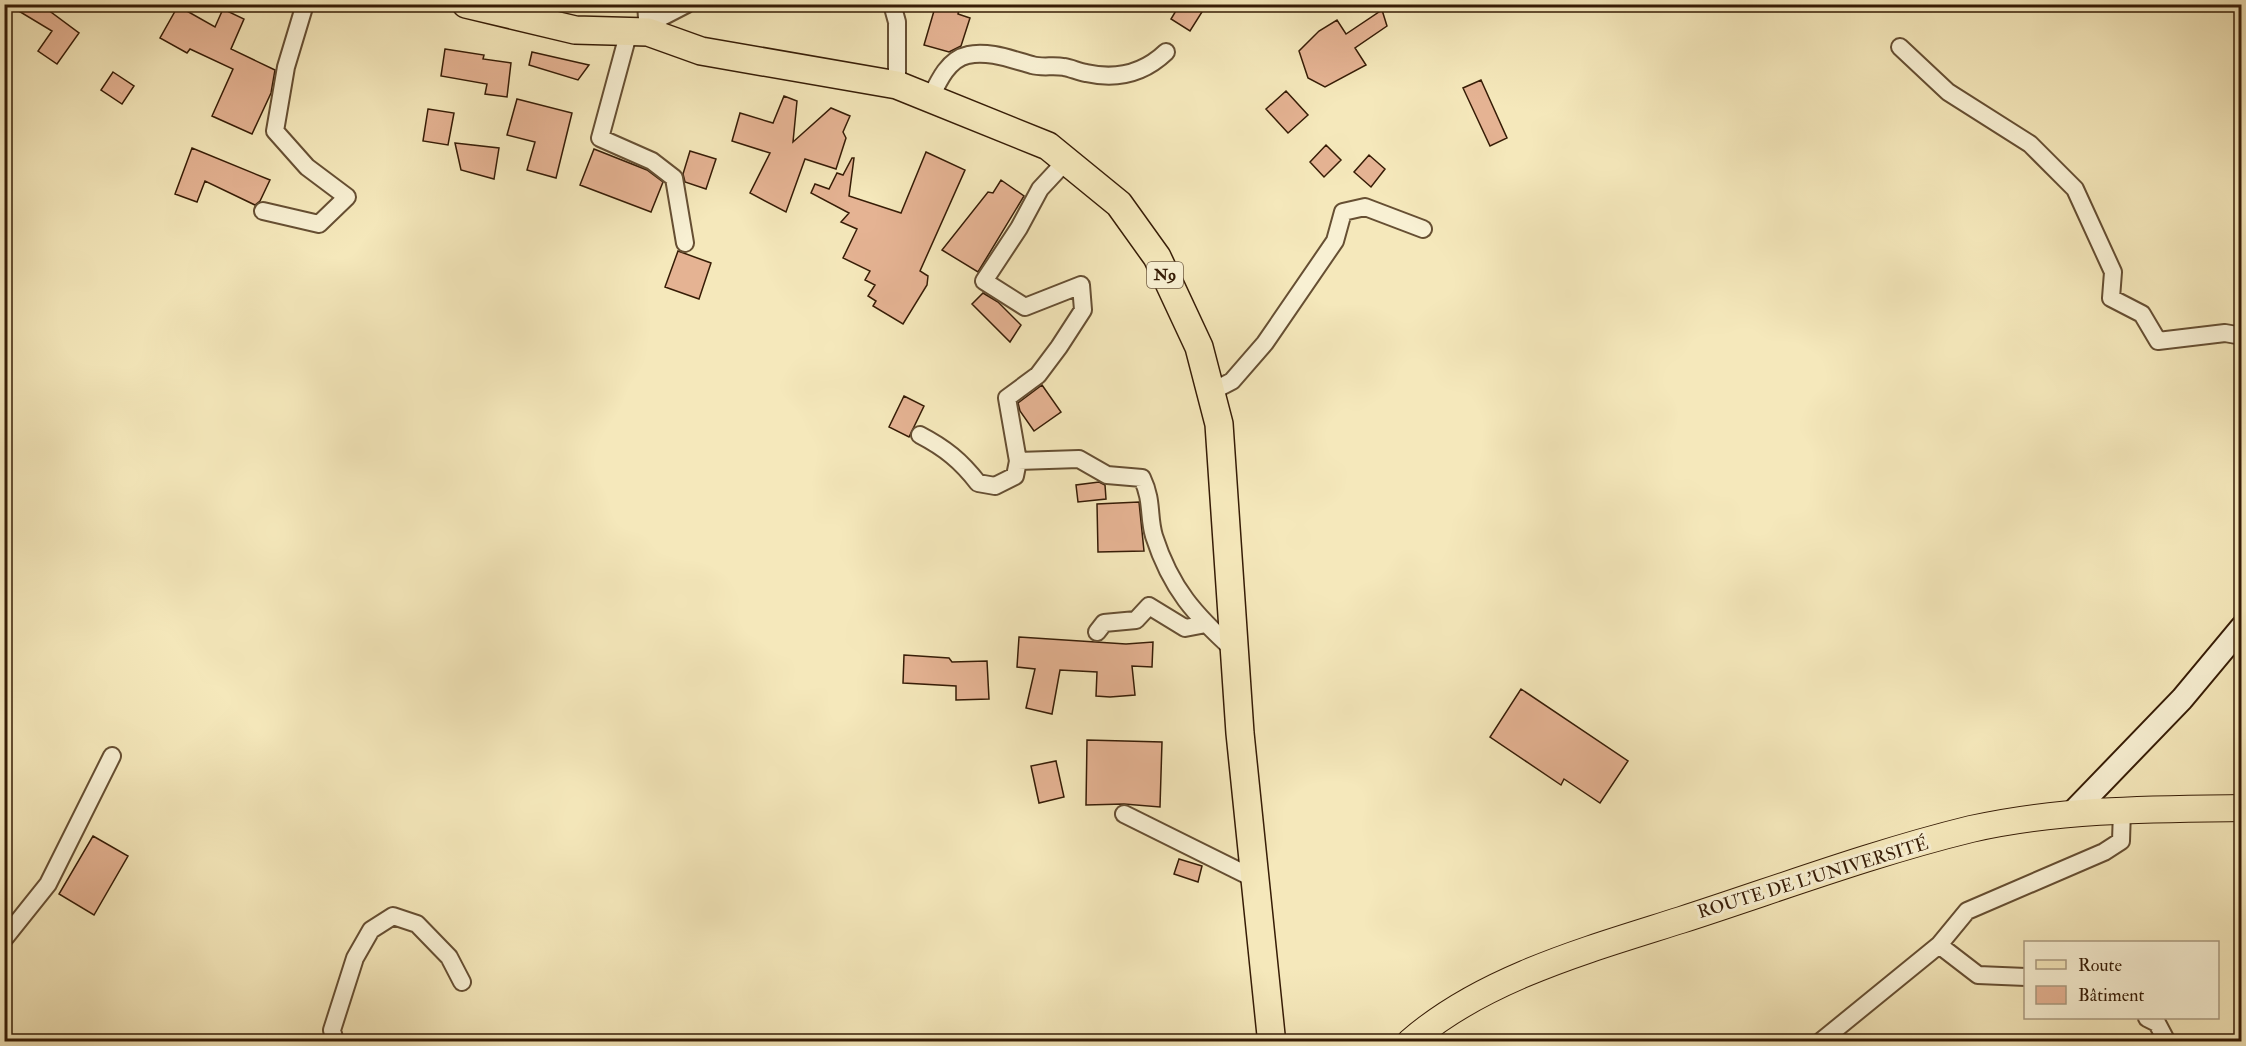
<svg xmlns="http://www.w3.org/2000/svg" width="2246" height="1046" font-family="'IM FELL Double Pica',serif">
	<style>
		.building { fill: #e5b393; stroke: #361c06; stroke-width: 1.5 }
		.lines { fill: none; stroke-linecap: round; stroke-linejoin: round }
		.minor-casing { stroke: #664f33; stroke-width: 20 }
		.secondary-casing { stroke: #361c06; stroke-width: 26 }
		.primary-casing { stroke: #361c06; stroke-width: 28 }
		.trunk-casing { stroke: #361c06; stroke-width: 30 }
		.minor { stroke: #f8f0d3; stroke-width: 16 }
		.secondary { stroke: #f8f0d3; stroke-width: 22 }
		.primary { stroke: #f5e8bb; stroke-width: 26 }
		.trunk { stroke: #f5e8bb; stroke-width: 27 }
		.labels { text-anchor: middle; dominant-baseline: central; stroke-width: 6; stroke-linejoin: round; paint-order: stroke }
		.shield { fill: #f8f0d3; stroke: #705c44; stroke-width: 1.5 }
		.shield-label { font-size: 16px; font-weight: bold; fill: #361c06 }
		.street-label { font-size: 18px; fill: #361c06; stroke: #f8f0d3 }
	</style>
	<rect width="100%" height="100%" fill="#f5e8bb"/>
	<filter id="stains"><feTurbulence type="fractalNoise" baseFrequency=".00333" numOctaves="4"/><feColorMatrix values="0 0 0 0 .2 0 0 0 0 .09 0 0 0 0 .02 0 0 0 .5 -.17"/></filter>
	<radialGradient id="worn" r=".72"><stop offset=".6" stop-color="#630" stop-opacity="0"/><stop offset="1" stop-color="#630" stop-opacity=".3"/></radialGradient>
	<!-- building -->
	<path class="building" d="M 7,4 L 40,4 L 79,33 L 57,64 L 38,51 L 52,31 Z
		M 936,4 L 960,4 L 958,14 L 970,18 L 961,46 L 949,52 L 924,45 Z
		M 1180,4 L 1207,4 L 1190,31 L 1171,19 Z
		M 178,6 L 215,27 L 223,9 L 244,19 L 231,49 L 275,70 L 271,93 L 252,134 L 212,116 L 233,69 L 190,49 L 187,53 L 160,38 Z
		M 1382,10 L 1387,26 L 1355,48 L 1366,65 L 1325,87 L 1308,78 L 1299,51 L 1319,31 L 1337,20 L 1346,34 Z
		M 445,49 L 484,55 L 483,59 L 511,63 L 507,97 L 485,94 L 487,84 L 441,76 Z
		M 532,52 L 589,65 L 578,80 L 529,65 Z
		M 113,72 L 134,86 L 122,104 L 101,90 Z
		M 1481,80 L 1507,138 L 1490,146 L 1463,88 Z
		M 1286,91 L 1308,115 L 1288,133 L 1266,109 Z
		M 784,96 L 797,101 L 793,142 L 831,108 L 850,116 L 843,132 L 846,138 L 836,169 L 805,159 L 786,212 L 750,193 L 770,153 L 732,141 L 740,113 L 773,123 Z
		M 517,99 L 572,113 L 556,178 L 527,170 L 535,142 L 507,135 Z
		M 428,109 L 454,113 L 448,145 L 423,141 Z
		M 455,143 L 499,148 L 494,179 L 461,170 Z
		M 1326,145 L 1341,160 L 1324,177 L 1310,162 Z
		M 192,148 L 270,180 L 260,201 L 255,205 L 205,181 L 197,202 L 175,194 Z
		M 594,149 L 647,170 L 663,182 L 651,212 L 580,185 Z
		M 690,151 L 716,159 L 706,189 L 685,182 L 683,174 Z
		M 926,152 L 965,170 L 920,271 L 928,276 L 927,285 L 903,324 L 873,306 L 876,301 L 868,296 L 875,285 L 865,280 L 870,271 L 843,258 L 857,229 L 841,222 L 849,213 L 811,193 L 815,184 L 829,189 L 837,173 L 843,175 L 852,158 L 854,158 L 849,196 L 901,213 Z
		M 1369,155 L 1385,169 L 1371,187 L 1354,172 Z
		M 1001,180 L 1024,196 L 978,272 L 942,250 L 988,192 L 993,193 Z
		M 678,251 L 711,263 L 699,299 L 665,287 Z
		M 983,293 L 998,302 L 1021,325 L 1010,342 L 972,304 Z
		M 1042,385 L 1061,412 L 1034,431 L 1020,411 L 1018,403 Z
		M 904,396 L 924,406 L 909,437 L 889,427 Z
		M 1099,482 L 1105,485 L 1106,499 L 1078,502 L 1076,485 Z
		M 1139,502 L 1144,551 L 1098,552 L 1097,504 Z
		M 1019,637 L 1126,644 L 1153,642 L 1152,667 L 1132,666 L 1135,695 L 1110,697 L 1096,696 L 1097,672 L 1060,670 L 1052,714 L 1026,708 L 1035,669 L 1017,667 Z
		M 904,655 L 949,658 L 952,662 L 987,661 L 989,699 L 956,700 L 956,686 L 903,683 Z
		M 1521,689 L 1628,761 L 1600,803 L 1564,779 L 1561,785 L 1490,737 Z
		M 1087,740 L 1162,742 L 1160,807 L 1124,804 L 1086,805 Z
		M 1056,761 L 1064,797 L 1039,803 L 1031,766 Z
		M 93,836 L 128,856 L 94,915 L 59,894 Z
		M 1179,859 L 1202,866 L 1198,882 L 1174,874 Z"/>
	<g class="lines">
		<!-- minor casing -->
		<g class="minor-casing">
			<path id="minor" d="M 646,4 L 648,32
				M 892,4 L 897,22 L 897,85
				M 629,31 L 600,138 L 652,161 L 674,178 L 685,243
				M 648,32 L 658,19 L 687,4
				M 1900,47 L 1948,92 L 2030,144 L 2075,189 L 2113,272 L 2111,298 L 2142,314 L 2158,341 L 2225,333 L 2242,336
				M 930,99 C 938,82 948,59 968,55 C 988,50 1013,60 1032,65 C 1042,68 1053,65 1064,67 C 1071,68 1079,72 1086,73 C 1117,80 1144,73 1166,52
				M 263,211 L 319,224 L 347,197 L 307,167 L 275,131 L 286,67 L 305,4
				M 1209,393 L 1232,381 L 1265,343 L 1335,241 L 1343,212 L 1365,207 L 1423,229
				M 920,435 C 945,448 961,461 978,483 L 995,486 L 1015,476 L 1018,461 L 1007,398 L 1038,375 L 1059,347 L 1083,310 L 1081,285 L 1025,307 L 984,281 L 1019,228 L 1040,189 L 1066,161
				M 1018,461 L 1079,459 L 1107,475 L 1142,478 C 1153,501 1148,516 1154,536 C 1171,589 1195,615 1235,651
				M 1097,632 L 1104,623 L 1136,620 L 1149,606 L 1185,628 L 1206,624
				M 1124,814 L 1255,879
				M 4,939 L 48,884 L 112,756
				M 1939,945 L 1978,975 L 2026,977
				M 2147,1018 L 2157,1023 L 2167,1042
				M 335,1042 L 332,1030 L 355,958 L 371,930 L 393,916 L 417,924 L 449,957 L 462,982
				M 1820,1042 L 1939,945 L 1967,911 L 2104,852 L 2121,841 L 2122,810"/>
		</g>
		<!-- secondary casing -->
		<g class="secondary-casing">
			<path id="secondary" d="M 2072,813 L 2182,699 L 2242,627"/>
		</g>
		<!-- primary casing -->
		<g class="primary-casing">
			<path id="primary" d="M 1410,1042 C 1483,978 1590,949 1681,920 C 1777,889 1873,853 1971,829 C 2060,809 2151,809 2242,808"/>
		</g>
		<!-- trunk casing -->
		<g class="trunk-casing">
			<path id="trunk" d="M 466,4 L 575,30 L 648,32 L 701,51 L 897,85 L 1048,146 L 1119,204 L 1157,257 L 1199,347 L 1219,424 L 1240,733 L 1271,1035 L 1269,1042"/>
		</g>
		<!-- minor -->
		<use href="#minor" class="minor"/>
		<!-- secondary -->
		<use href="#secondary" class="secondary"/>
		<!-- primary -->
		<use href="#primary" class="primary"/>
		<!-- trunk -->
		<use href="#trunk" class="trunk"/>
	</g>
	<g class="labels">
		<!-- shield labels -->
		<rect class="shield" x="1147" y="262" width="36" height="26" rx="4.5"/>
		<g class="shield-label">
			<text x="1165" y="275">N9</text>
		</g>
		<!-- street labels -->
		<g class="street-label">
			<text transform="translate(1813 878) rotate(-17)">ROUTE DE L'UNIVERSITÉ</text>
		</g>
	</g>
	<!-- margin -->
	<rect width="2246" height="1046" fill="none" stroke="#f5e8bb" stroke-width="24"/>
	<rect x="6" y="6" width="2234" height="1034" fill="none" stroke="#361c06" stroke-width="3"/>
	<rect x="12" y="12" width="2222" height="1022" fill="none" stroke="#361c06" stroke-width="1.5"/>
	<!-- legend -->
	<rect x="2024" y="941" width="195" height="78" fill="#f8f0d3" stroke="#aa9b81" stroke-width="1.5"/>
	<rect x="2036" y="960" width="30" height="9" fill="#f5e8bb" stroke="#aa9b81" stroke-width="1.5"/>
	<text x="2078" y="971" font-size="18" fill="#361c06">Route</text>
	<rect x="2036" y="986" width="30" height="18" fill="#e5b393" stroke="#aa9b81" stroke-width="1.5"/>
	<text x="2078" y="1001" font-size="18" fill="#361c06">Bâtiment</text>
	<rect width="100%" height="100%" filter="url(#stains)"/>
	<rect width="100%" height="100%" fill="url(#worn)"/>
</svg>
